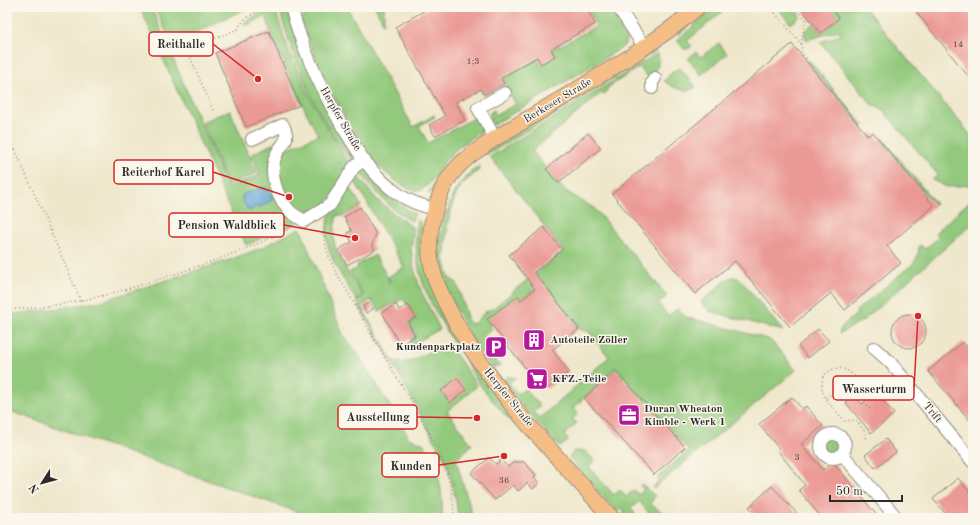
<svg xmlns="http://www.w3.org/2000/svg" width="980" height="525" font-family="'Old Standard TT',serif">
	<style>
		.green { fill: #92c97c; stroke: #5e7a54 }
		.water { fill: #66a5d8; stroke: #486882 }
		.building { fill: #eb9994 }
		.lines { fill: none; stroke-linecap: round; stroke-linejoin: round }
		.minor-casing { stroke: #8d897b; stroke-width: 14 }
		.major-casing { stroke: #8d897b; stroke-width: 17 }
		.path { stroke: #8d897b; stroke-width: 1.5; stroke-dasharray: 1 3; stroke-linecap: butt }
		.minor { stroke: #fff; stroke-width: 12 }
		.major { stroke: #f6be87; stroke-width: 15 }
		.labels { text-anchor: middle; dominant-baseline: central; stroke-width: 3; stroke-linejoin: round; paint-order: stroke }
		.number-label { font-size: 9px; fill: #5b4645 }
		.street-label { font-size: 11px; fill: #2b2b2b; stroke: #fbf7ec }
		.poi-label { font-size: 11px; font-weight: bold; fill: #2b2b2b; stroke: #fbf7ec; text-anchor: start }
		.leader { fill: none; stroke: #d62828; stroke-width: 1.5 }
		.callout-dot { fill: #d62828; stroke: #fbf7ec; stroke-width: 1.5 }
		.callout { fill: #fbf7ec; stroke: #d62828; stroke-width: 1.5 }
		.callout-label { font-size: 12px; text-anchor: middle; font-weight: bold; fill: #2b2b2b }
	</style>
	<rect width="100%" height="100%" fill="#fbf7ec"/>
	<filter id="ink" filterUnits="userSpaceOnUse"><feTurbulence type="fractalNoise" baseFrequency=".025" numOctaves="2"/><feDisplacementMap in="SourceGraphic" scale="8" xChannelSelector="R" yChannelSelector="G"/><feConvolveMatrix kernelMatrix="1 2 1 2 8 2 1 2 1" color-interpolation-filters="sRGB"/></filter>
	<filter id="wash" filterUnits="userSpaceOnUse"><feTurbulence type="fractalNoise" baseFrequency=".012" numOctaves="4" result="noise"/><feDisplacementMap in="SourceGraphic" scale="16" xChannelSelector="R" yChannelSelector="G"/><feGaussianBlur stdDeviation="0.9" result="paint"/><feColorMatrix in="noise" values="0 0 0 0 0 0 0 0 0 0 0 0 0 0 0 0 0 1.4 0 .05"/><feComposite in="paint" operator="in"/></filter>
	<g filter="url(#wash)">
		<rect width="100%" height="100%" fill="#efe7cb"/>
		<!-- green -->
		<path class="green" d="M 140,7 L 151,7 L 228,188 L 260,175 L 252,154 L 277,142 L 282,151 L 318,135 L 302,104 L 270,30 L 266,15 L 246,26 L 244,23 L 258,14 L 263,7 L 275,7 C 277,17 281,27 284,37 C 300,83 324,125 350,165 L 328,201 L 308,216 L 287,228 L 287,227 L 246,245 Z
			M 154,7 L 249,7 L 172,44 Z
			M 279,7 L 286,7 L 354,153 L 352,162 C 317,117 293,61 279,7 Z
			M 316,7 L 347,7 L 413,127 L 434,115 L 435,117 L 419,126 L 428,143 L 478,116 L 486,129 C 471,138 458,146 447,159 C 438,169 433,184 421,190 C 413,192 406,187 399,183 C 375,167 361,144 347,120 C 328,88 313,55 301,19 L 307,13 Z
			M 375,7 L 384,7 L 384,24 Z
			M 587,7 L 606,7 C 610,14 627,34 626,41 C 625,45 623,47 620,49 L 493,125 L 490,119 L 490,113 L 493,110 L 496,115 L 516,104 L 505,86 L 506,85 L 503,79 L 537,59 L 541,66 L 556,57 L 552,50 L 597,26 Z
			M 706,7 L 712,7 L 678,35 L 682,27 Z
			M 716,7 L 728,7 L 687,41 L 692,46 L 688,49 L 684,49 L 677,40 Z
			M 785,7 L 798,13 L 800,16 L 791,24 L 780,11 Z
			M 830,7 L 864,7 L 973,138 L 973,187 L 969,185 L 947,187 L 932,180 L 938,175 L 883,110 L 872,105 L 820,42 L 840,35 L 840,30 L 807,40 L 805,37 L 805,31 L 813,24 L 821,33 L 839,18 Z
			M 719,43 L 727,54 L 701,75 L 688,59 L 696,52 L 701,57 Z
			M 653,48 L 656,51 L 637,63 L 487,155 L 484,152 Z
			M 658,53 C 660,63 657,72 650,79 L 639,67 L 609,87 L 604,95 L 601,93 L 532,151 L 564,190 L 595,209 L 667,296 L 658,303 L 668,316 L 678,309 L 686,317 L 768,339 L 771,341 L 796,370 L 654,488 L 653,487 L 659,481 L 657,478 L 689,450 L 616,369 L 573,408 L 578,414 L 572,419 L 577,423 L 564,435 L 569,440 L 560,447 L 523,407 L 502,381 L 508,376 L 515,378 L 509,383 L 518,394 L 525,389 L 540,406 L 533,412 L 539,419 L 609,357 L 588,331 L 581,330 L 544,282 L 489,324 L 492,329 L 480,339 L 500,366 L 491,367 C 471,339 441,289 439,254 C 438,241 442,228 446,215 C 454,189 457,183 479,166 L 481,168 L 461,185 L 454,199 L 448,223 L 444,258 L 449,278 L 457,283 L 468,321 L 472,324 L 475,323 L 485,312 L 494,308 L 517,288 L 564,251 L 490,157 Z
			M 809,60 L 864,126 L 862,127 L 807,61 Z
			M 680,68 L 696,87 C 686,95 673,87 664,81 L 673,71 Z
			M 230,110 L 257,173 L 228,185 L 202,122 Z
			M 488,133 L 487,139 L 452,165 L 449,163 L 462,151 Z
			M 882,138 L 936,204 L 935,205 L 880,140 Z
			M 366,168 C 379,187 394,202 415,214 L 412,221 C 389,209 374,189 358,170 Z
			M 445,168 L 449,170 L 434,192 L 427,194 Z
			M 356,174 L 373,195 L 383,205 L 412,227 L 413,233 L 411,249 L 414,269 L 421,291 L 440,329 L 413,344 L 410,340 L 416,336 L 408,323 L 416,318 L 409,305 L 406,303 L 403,299 L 379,311 L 371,300 L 361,306 C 368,318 375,331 382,343 C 385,348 388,355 392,359 C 409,373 430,341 453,350 L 477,386 L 447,411 L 472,445 L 456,460 L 473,518 L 458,518 L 456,500 L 448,466 L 402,380 L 356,301 L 364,296 L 350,272 L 358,268 L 357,265 L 375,255 L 390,282 L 388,277 L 404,267 L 353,178 Z
			M 346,185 L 352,190 L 361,206 L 342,216 L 338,215 L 337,215 C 335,223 333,232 334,240 C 335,257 355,282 363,296 L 356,300 C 343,277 320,249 328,221 C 331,207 339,196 346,185 Z
			M 973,198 L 973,223 L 865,319 L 839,334 C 840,325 850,320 857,314 L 856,311 L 914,263 L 918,255 L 919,246 L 921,245 L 925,249 L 938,238 L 935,233 Z
			M 418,219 L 422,223 L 459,339 L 453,342 C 428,300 410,269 418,219 Z
			M 300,228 L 344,337 L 354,348 L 410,439 L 423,443 C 439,472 443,485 442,518 L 315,518 L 7,410 L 7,315 L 60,308 L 102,301 L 229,260 L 261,248 Z
			M 734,277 L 740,279 L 783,331 L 709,311 L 701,302 L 729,278 Z
			M 472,360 L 516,417 L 512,423 C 498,406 474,382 467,362 Z
			M823 446a9 9 0 1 1 18 0a9 9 0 1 1-18 0Z
			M 574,451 L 585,451 L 595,461 L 589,467 L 614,495 L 620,490 L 626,497 L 634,490 L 638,495 L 644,490 L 640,485 L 641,484 L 655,496 L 650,504 L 671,518 L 653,518 L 639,501 L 631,509 L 635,514 L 631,518 L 622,518 L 621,516 L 625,512 L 622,508 L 617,512 L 569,458 Z"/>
		<!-- water -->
		<path class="water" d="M 262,187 C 269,188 272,193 272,200 L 261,207 L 255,207 L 251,211 L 248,210 L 242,200 L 242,195 C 248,191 255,192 262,187 Z"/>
		<g id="blocks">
			<!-- building -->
			<path class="building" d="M 431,7 L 586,7 L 595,24 L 551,49 L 555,56 L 541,64 L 537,57 L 501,78 L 504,84 L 484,95 L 481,89 L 456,102 L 465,120 L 435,136 L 429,125 L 445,116 L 395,27 Z
				M 800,7 L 830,7 L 839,18 L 821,33 Z
				M 912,7 L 973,7 L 973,82 Z
				M 269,31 L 300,105 L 246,127 L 215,53 Z
				M 792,44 L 868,136 L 873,132 L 934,206 L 887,246 L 901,263 L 845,310 L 831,293 L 790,327 L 735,261 L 695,294 L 612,194 Z
				M 588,133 L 601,148 L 558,183 L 546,169 Z
				M 360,207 L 376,234 L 372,245 L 375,250 L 347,265 L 338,250 L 352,242 L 347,233 L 352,231 L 344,217 Z
				M 544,227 L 562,250 L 534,272 L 579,329 L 552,350 L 569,372 L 547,389 L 536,375 L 533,378 L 487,319 L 518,296 L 521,300 L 535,289 L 509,255 Z
				M 369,303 L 373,309 L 366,313 L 363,306 Z
				M 396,304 L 399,310 L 408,305 L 416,318 L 408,322 L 415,336 L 400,345 L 382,312 Z
				M892 331a17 17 0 1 1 34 0a17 17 0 1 1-34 0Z
				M 818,329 L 829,341 L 808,358 L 798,346 Z
				M 963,342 L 973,354 L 973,424 L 928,371 Z
				M 615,370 L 685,447 L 654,475 L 584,398 Z
				M 457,378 L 466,390 L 450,403 L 441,391 Z
				M 876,392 L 894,414 L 871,433 L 846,403 L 854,396 L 862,404 Z
				M 792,397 L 802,409 L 806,406 L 823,426 L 801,444 L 823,470 L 833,462 L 879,518 L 822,518 L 799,490 L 805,485 L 778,451 L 780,450 L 759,424 Z
				M 886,439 L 896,452 L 875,468 L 865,455 Z
				M 489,458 L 496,464 L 501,460 L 508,467 L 514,462 L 524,462 L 536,475 L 534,477 L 539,483 L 533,489 L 527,483 L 518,491 L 513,485 L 495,500 L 471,473 Z
				M 958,478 L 973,496 L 973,513 L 967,518 L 949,518 L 933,499 Z
				M 772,486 L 801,518 L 759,518 L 749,507 Z"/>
		</g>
	</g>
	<g filter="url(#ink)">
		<use href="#blocks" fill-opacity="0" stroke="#8d897b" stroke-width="1"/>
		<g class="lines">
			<!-- minor casing -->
			<g class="minor-casing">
				<path id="minor" d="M 291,7 C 302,48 319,85 340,122 C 355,148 371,175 397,193 C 409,202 421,206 436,209
					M 618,7 L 645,48
					M 652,88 L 652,82 L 655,78
					M 495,138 L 478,108 L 505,93
					M 252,139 L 283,125 C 292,144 280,142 275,158 C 269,174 277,198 289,210 C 293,215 299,217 304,221 L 330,205 L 354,167 L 364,160
					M 874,348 L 890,362 L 973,462
					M821 446a12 12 0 1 1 24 0a12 12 0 1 1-24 0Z
					M 842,454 L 897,518"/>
			</g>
			<!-- major casing -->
			<g class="major-casing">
				<path id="major" d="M 612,518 C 555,454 492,392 452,315 C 443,298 434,281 431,262 C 426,236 436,192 454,171 C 461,163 471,154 481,148 C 500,134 521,123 541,111 C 595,78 650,48 698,7"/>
			</g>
			<!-- path -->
			<path class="path" d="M 770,7 L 802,45 L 801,52 L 806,58 L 804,59
				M 790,7 L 799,12 L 806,20
				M 774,12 L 780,7
				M 801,44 L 806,20 L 810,20
				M 213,110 L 191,59 L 189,51 L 192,46 L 196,42 L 205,38 L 211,40 L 238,29 C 244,16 253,17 260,7
				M 7,131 L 81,301
				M 326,220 C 323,233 325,247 330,259 C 335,272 343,284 350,296 C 366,325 382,353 399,381 C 415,408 436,441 446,470 C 451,486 454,502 454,518
				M 7,310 C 25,308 43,307 61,304 C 100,298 138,286 175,274 C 216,260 256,247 293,226
				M 826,398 L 854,376
				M 866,438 L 866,433 L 856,420 L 845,421 C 833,407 816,395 824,375 C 843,358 856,377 868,392 L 861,398 L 870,409"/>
			<!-- minor -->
			<use href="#minor" class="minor"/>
			<!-- major -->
			<use href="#major" class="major"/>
		</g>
	</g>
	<!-- icons -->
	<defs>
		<g id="building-square" transform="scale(1.15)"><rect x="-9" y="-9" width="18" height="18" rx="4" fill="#b5179e" stroke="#fbf7ec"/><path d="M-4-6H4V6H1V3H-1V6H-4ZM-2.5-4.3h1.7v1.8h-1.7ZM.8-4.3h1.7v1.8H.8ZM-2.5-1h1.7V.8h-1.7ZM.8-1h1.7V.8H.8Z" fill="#fff"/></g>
		<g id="parking-square" transform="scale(1.15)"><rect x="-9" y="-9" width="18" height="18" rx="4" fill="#b5179e" stroke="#fbf7ec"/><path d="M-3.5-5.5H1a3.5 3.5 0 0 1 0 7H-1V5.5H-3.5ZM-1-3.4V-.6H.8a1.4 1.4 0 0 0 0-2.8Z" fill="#fff"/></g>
		<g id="supermarket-square" transform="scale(1.15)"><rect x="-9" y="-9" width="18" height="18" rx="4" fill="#b5179e" stroke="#fbf7ec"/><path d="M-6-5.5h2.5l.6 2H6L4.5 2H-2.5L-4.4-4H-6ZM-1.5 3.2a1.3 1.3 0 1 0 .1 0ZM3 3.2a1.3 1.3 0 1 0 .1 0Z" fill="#fff"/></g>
		<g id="office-square" transform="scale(1.15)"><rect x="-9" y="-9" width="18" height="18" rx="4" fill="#b5179e" stroke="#fbf7ec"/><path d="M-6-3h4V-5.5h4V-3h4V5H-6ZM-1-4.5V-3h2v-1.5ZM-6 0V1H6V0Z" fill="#fff"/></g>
	</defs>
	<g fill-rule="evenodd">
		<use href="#building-square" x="534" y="340"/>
		<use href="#parking-square" x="496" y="347"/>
		<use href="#supermarket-square" x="537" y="379"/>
		<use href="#office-square" x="629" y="415"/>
	</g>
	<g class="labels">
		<!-- number labels -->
		<g class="number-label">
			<text x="958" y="44">14</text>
			<text x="473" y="61">1;3</text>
			<text x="797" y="457">3</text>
			<text x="504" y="480">36</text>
		</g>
		<!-- street labels -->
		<g class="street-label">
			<text transform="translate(558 101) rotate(-31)">Berkeser Straße</text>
			<text transform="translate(340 119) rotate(60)">Herpfer Straße</text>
			<text transform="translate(508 398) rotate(51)">Herpfer Straße</text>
			<text transform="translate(932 413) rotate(50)">Trift</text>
		</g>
		<!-- poi labels -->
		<g class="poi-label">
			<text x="550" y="340">Autoteile Zöller</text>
			<text x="480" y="347" text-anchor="end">Kundenparkplatz</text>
			<text x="552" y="379">KFZ.-Teile</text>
			<text x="644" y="409">Duran Wheaton<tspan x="644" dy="13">Kimble - Werk 1</tspan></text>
		</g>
	</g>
	<!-- callouts -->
	<path class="leader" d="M258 79L213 44M289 197L213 172M355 238L284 225M918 316L914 388M477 418L417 417M504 456L439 465"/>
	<g class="callout-dot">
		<circle cx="258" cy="79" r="4"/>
		<circle cx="289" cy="197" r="4"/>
		<circle cx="355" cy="238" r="4"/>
		<circle cx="918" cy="316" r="4"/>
		<circle cx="477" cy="418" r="4"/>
		<circle cx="504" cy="456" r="4"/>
	</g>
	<g class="callout">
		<rect x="149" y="32" width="64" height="24" rx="4"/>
		<rect x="114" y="160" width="99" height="24" rx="4"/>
		<rect x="169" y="213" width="115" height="24" rx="4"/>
		<rect x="833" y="376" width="81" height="24" rx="4"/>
		<rect x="338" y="405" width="79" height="24" rx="4"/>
		<rect x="382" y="453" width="57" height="24" rx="4"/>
	</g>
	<g class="callout-label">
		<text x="181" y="48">Reithalle</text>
		<text x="163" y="176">Reiterhof Karel</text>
		<text x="227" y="229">Pension Waldblick</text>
		<text x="874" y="393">Wasserturm</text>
		<text x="378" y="421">Ausstellung</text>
		<text x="411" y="470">Kunden</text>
	</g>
	<!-- margin -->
	<rect width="980" height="525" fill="none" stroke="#fbf7ec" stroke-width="24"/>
	<!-- north arrow -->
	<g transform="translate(42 483) rotate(234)" stroke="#fbf7ec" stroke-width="3" paint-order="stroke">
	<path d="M0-3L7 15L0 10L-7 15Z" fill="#2b2b2b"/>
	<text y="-6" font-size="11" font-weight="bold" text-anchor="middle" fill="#2b2b2b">N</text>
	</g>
	<!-- scale -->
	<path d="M830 495v6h72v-6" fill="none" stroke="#2b2b2b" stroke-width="2"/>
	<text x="836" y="495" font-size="12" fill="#2b2b2b" stroke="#fbf7ec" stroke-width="3" paint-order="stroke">50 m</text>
</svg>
